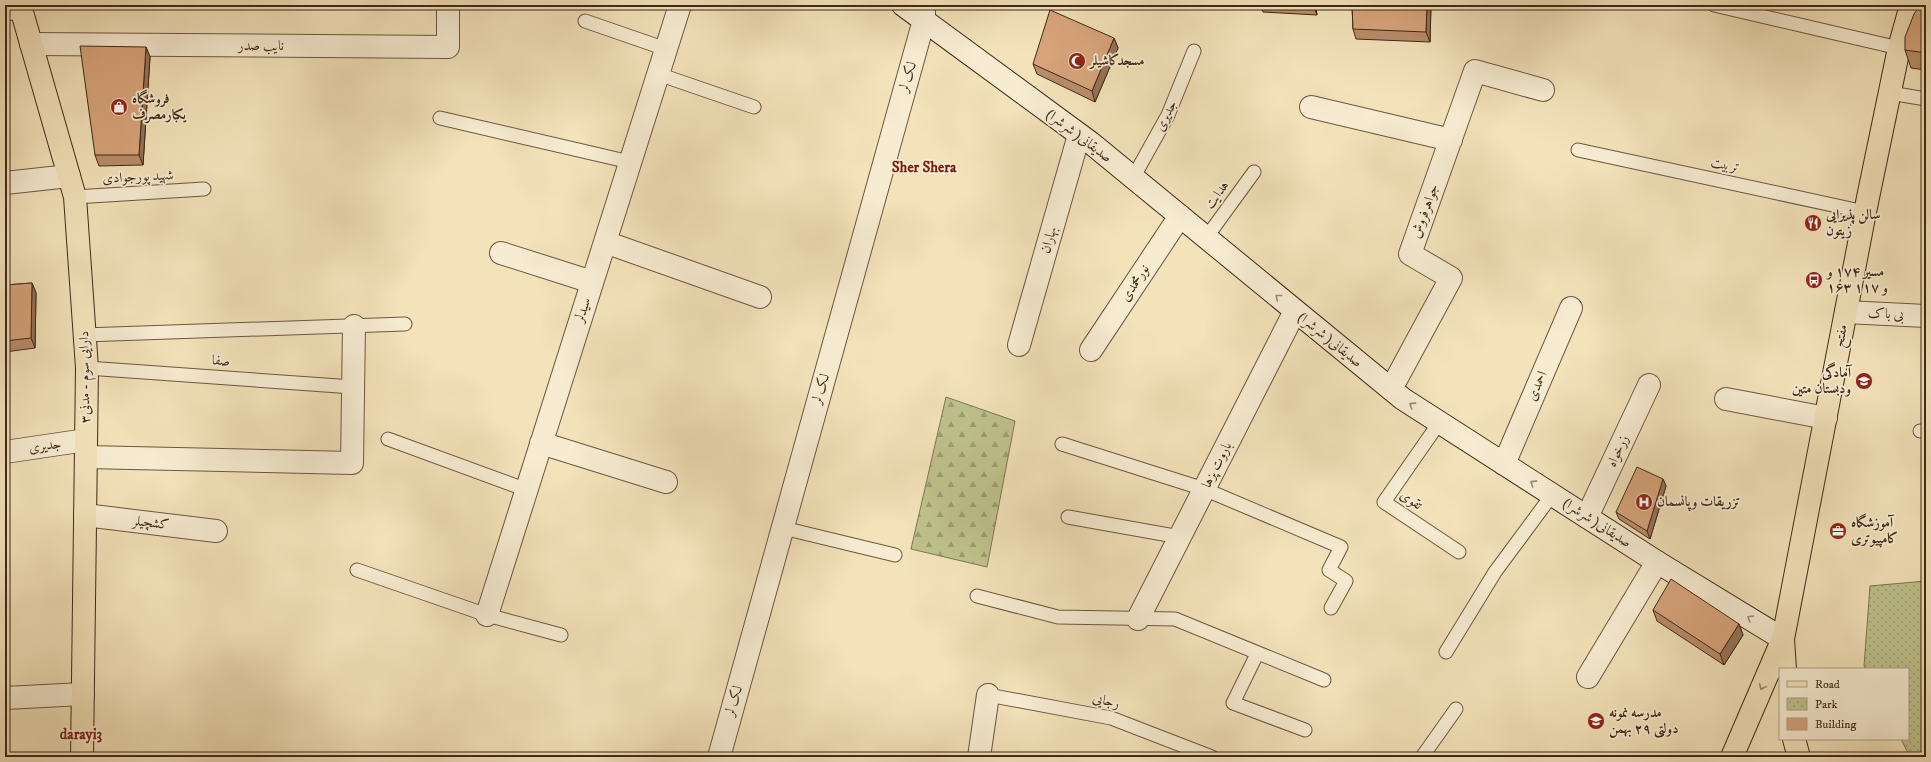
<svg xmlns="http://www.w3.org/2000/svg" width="1931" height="762" font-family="'IM FELL DW Pica',Amiri,serif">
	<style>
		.forest { fill: url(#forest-firs); stroke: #7f7652 }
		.park { fill: url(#park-dots); stroke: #7f7652 }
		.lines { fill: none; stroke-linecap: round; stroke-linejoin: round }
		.lane-casing { stroke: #6c5740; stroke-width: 15 }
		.street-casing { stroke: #6c5740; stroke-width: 24 }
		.secondary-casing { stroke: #3f2917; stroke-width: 24 }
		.primary-casing { stroke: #3f2917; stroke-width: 24 }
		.lane { stroke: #f7ecd2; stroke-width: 13 }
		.street { stroke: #f7ecd2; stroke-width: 22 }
		.secondary { stroke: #f7ecd2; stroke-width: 22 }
		.primary { stroke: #f3e2ba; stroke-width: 22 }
		.wall { fill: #b98d6b; stroke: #3f2917 }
		.shaded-wall { fill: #967357; stroke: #3f2917 }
		.building { fill: #d7a47c; stroke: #3f2917 }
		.oneway { stroke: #9b8a74 }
		.oneway2 { stroke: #998668 }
		.labels { text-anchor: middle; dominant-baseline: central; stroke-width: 3.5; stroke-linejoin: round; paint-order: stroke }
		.street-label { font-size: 14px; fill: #3f2917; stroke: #f7ecd2 }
		.poi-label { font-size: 14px; font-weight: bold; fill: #3f2917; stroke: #f7ecd2; text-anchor: start }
		.neighbourhood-label { font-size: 15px; font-weight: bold; fill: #7a1f14; stroke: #f7ecd2 }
	</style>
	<defs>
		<pattern id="forest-firs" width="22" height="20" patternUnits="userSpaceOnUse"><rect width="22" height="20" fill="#bfc28d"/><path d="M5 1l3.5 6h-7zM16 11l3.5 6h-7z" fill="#9d9e72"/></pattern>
		<pattern id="park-dots" width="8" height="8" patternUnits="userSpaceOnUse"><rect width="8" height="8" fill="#bfc28d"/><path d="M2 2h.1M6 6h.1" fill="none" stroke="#9d9e72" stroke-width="1.8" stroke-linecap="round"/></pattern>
	</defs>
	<rect width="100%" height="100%" fill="#f3e2ba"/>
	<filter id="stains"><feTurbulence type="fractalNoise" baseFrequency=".005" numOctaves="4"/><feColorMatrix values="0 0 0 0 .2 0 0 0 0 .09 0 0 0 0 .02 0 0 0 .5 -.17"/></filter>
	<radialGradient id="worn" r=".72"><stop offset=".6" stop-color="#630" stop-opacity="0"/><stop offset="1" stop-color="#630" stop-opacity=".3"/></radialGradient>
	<!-- forest -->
	<path class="forest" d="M 946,397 L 1015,421 L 987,567 L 911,549 Z"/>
	<!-- park -->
	<path class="park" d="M 1926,581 L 1926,757 L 1910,757 L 1901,739 L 1908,739 L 1908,669 L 1866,669 L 1864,666 L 1870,586 Z"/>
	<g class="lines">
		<!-- lane casing -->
		<g class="lane-casing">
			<path id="lane" d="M 1714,5 L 1899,48
				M 585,21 L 666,49
				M 658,74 L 754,107
				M 1890,93 L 1926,99
				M 440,118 L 630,162
				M 1578,150 L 1865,212
				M 1133,178 L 1168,115 L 1194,51
				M 75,197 L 204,189
				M 1206,238 L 1254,172
				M 84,335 L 405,324
				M 87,368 L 353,387
				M 1439,423 L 1384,502 L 1459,552
				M 1920,431 L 1926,431
				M 388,439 L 527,490
				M 1062,444 L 1204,489 L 1341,547 L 1329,570 L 1346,581 L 1331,608
				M 1068,517 L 1180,537
				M 783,528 L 895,555
				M 357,570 L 487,615 L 561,635
				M 977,596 L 1058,617 L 1175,619 L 1324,680
				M 1446,652 L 1495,572 L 1552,495
				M 1257,654 L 1233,703 L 1305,730
				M 988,695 L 1111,718 L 1212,757
				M 1422,757 L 1456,709"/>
		</g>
		<!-- street casing -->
		<g class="street-casing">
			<path id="street" d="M 31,44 L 448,47 L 448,5
				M 1311,107 L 1451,140
				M 5,183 L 69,176
				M 605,242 L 760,297
				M 501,253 L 592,282
				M 1846,312 L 1926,316
				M 1019,345 L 1079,135
				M 1091,350 L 1180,216
				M 1391,389 L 1451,278 L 1410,254 L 1475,71 L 1543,90
				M 1726,399 L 1826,418
				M 541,443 L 666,482
				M 5,452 L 86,440
				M 86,457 L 352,463 L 354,326
				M 1504,464 L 1571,308
				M 85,515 L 216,531
				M 1587,517 L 1649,385
				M 487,615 L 680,5
				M 1138,619 L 1295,311
				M 1588,677 L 1657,562
				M 5,698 L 83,694
				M 719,757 L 924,20 L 924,5
				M 979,757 L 988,695"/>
		</g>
		<!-- secondary casing -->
		<g class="secondary-casing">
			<path id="secondary" d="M 903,5 L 1091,143 L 1403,399 L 1657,562 L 1783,639
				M 5,10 L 20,6"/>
		</g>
		<!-- primary casing -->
		<g class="primary-casing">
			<path id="primary" d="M 20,5 L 75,197 L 87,368 L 82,757
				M 1785,669 L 1783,639 L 1865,212 L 1899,48 L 1911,5
				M 1794,739 L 1799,757
				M 1732,757 L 1781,643"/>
		</g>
		<!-- lane -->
		<use href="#lane" class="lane"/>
		<!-- street -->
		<use href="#street" class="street"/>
		<!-- secondary -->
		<use href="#secondary" class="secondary"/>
		<!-- primary -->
		<use href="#primary" class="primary"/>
	</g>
	<!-- wall -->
	<path class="wall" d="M 1260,5 L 1431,5 L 1430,42 L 1356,39 L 1353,29 L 1352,6 L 1316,7 L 1317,15 L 1263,12 Z
		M 1926,5 L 1926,70 L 1911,68 L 1905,50 Z
		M 1114,38 L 1118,48 L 1095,102 L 1037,74 L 1033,64 Z
		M 146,47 L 150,57 L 143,165 L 99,166 L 95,155 Z
		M 32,283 L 36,293 L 35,348 L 5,352 L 5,285 Z
		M 1663,479 L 1666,486 L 1650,539 L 1619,519 L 1616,512 Z
		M 1653,610 L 1739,624 L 1743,635 L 1724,665 L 1657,621 Z"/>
	<!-- shaded-wall -->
	<path class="shaded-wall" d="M 1313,5 L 1315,5 L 1317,15 Z
		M 1427,5 L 1431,5 L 1430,42 L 1426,32 Z
		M 1114,38 L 1118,48 L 1095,102 L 1092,91 Z
		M 146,47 L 150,57 L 143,165 L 139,155 Z
		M 32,283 L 36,293 L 35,348 L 31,338 Z
		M 1663,479 L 1666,486 L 1650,539 L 1647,531 Z
		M 1739,624 L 1743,635 L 1724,665 L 1720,654 Z"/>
	<!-- building -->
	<path class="building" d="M 1352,5 L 1427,5 L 1426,32 L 1353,29 Z
		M 1920,5 L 1926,5 L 1926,53 L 1905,50 L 1905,37 L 1914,14 Z
		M 1050,10 L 1114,38 L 1092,91 L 1033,64 Z
		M 80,46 L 146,47 L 139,155 L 95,155 Z
		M 32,283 L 31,338 L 5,341 L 5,285 Z
		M 1637,467 L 1663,479 L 1647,531 L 1616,512 Z
		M 1671,579 L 1739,624 L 1720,654 L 1653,610 Z"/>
	<!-- one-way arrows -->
	<defs><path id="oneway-chevron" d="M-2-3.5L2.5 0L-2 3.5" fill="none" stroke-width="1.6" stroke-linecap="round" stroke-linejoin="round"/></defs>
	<g class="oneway">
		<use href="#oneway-chevron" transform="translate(1278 297) rotate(-141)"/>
		<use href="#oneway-chevron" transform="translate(1412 405) rotate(-147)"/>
		<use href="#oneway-chevron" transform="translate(1533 483) rotate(-147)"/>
		<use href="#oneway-chevron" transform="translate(1750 618) rotate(-149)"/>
	</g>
	<use class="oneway2" href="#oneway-chevron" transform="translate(1762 687) rotate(114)"/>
	<!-- icons -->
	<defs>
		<g id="mosque-disc" transform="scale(0.9)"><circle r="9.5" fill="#8f2418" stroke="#f7ecd2"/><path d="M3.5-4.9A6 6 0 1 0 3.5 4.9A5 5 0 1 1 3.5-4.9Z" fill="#fff"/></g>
		<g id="shop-disc" transform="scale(0.9)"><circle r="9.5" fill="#8f2418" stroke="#f7ecd2"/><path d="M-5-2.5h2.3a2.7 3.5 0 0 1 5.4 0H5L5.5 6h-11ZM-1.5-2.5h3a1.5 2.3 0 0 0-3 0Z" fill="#fff"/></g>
		<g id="restaurant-disc" transform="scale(0.9)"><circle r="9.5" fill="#8f2418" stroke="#f7ecd2"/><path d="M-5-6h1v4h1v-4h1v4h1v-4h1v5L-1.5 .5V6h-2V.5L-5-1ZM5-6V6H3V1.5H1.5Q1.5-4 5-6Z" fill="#fff"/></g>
		<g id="bus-disc" transform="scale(0.9)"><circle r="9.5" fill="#8f2418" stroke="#f7ecd2"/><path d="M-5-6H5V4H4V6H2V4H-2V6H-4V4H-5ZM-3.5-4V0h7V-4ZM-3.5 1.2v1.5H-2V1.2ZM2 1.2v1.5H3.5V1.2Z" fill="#fff"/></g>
		<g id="school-disc" transform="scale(0.9)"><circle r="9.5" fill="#8f2418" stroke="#f7ecd2"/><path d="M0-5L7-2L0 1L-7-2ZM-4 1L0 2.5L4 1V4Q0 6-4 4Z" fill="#fff"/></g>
		<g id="hospital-disc" transform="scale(0.9)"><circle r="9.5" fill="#8f2418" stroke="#f7ecd2"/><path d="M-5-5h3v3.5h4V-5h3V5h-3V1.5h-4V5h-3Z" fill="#fff"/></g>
		<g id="office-disc" transform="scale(0.9)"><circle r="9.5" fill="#8f2418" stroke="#f7ecd2"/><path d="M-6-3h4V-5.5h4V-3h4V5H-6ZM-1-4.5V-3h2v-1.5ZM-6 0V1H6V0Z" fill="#fff"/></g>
	</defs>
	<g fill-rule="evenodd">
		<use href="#mosque-disc" x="1077" y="61"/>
		<use href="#shop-disc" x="119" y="107"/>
		<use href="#restaurant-disc" x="1813" y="223"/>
		<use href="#bus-disc" x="1814" y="280"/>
		<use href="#school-disc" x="1864" y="381"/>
		<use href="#hospital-disc" x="1644" y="502"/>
		<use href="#office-disc" x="1838" y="531"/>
		<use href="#school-disc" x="1596" y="721"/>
	</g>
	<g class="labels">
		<!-- street labels -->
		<g class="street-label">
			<text x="261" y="46">نایب صدر</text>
			<text transform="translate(908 77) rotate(-74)">لک لر</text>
			<text transform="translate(1166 116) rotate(-64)">جدیری</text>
			<text transform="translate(1079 136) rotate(37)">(شرشرا )صدیقانی</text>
			<text transform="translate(1725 165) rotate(12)">تربیت</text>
			<text transform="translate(138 177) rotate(-3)">شهید پورجوادی</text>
			<text transform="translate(1217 195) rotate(-54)">هدایت</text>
			<text transform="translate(1425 211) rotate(-70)">جواهرفروش</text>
			<text transform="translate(1049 240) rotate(-74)">بهاران</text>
			<text transform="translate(1135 283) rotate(-57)">نورمحمدی</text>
			<text transform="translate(583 310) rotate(-72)">سیدلر</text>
			<text transform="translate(1886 314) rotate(3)">بی باک</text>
			<text transform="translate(1841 336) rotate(-79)">مفتح</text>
			<text transform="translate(1330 340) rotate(39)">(شرشرا )صدیقانی</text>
			<text transform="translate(221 361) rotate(4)">صفا</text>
			<text transform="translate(85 377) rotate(-91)">دارایی سوم - مدنی۳</text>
			<text transform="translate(1537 386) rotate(-67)">احمدی</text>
			<text transform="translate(821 389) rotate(-74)">لک لر</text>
			<text transform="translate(45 446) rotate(-8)">جدیری</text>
			<text transform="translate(1618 451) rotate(-65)">زرخواه</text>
			<text transform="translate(1217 465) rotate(-63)">باروت پزها</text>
			<text transform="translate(1411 500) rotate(34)">تقوی</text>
			<text transform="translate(151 523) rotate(7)">کشچیلر</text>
			<text transform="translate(1597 523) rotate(33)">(شرشرا )صدیقانی</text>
			<text transform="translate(734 701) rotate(-74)">لک لر</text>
			<text transform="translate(1106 701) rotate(14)">رجایی</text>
		</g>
		<!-- poi labels -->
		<g class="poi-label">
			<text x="1090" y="61">مسجدکاشیلر</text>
			<text x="132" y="99">فروشگاه<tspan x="132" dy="16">یکبارمصرف</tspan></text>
			<text x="1826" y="215">سالن پذیرایی<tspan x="1826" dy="16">زیتون</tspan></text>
			<text x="1827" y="272">مسیر ۱۷۴ و<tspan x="1827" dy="16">۱۶۳ و ۱۱۷</tspan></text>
			<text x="1851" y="373" text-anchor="end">آمادگی<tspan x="1851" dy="16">ودبستان متین</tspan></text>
			<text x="1657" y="502">تزریقات وپانسمان</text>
			<text x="1851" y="523">آموزشگاه<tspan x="1851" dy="16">کامپیوتری</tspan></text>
			<text x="1609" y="713">مدرسه نمونه<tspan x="1609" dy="16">دولتی ۲۹ بهمن</tspan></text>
		</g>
		<!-- neighbourhood labels -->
		<g class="neighbourhood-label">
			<text x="924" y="167">Sher Shera</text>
			<text x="81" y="734">darayi3</text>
		</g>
	</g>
	<!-- margin -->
	<rect width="1931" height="762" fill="none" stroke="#f3e2ba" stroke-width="20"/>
	<rect x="6" y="6" width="1919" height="750" fill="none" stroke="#3f2917" stroke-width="2"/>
	<rect x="10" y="10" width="1911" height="742" fill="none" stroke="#3f2917"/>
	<!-- legend -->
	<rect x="1779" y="668" width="130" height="72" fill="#f7ecd2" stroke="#ad9e87"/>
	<rect x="1787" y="681" width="20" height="6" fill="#f3e2ba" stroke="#ad9e87"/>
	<text x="1815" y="688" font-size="12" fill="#3f2917">Road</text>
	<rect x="1787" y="698" width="20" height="12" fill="url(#park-dots)" stroke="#ad9e87"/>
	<text x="1815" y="708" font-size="12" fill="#3f2917">Park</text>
	<rect x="1787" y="718" width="20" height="12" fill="#d7a47c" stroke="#ad9e87"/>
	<text x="1815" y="728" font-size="12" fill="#3f2917">Building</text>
	<rect width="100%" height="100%" filter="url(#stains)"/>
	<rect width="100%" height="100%" fill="url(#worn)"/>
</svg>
